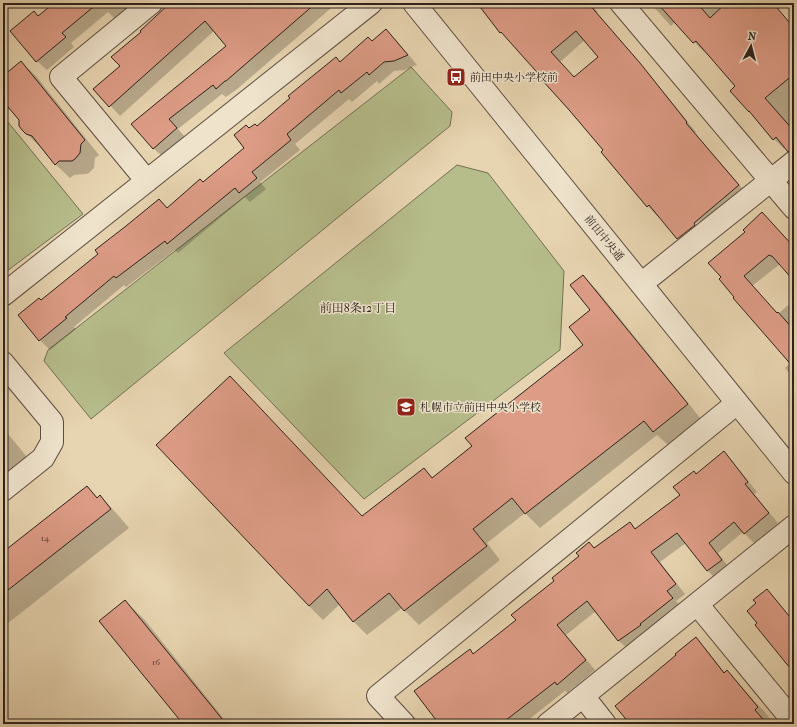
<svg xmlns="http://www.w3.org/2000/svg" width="797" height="727" font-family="'IM FELL French Canon','Noto Serif JP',serif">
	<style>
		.green { fill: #b6bd8b; stroke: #727054 }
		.shadow { fill: #0003; fill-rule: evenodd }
		.building { fill: #dd9c86; stroke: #2d221c; fill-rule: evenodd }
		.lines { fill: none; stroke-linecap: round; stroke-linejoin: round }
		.minor-casing { stroke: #5c4e41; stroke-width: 24 }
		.minor { stroke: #efe3cc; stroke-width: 22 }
		.labels { text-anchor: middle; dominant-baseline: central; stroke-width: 3; stroke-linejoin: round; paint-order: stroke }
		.number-label { font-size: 9px; fill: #594036 }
		.poi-label { font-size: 11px; fill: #2d221c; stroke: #efe3cc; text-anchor: start }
		.street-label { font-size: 11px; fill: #2d221c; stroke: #efe3cc }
		.neighbourhood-label { font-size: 12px; fill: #2d221c; stroke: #efe3cc }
	</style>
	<rect width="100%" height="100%" fill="#e7d4b0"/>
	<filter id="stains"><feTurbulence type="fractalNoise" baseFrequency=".005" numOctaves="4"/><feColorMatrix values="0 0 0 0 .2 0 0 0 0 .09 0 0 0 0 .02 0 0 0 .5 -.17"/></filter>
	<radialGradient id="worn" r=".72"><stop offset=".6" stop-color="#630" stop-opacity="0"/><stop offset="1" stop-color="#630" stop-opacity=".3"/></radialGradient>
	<!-- green -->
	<path class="green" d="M 411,67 L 452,112 L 450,126 L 91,419 L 44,361 L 48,350 Z
		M 3,116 L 83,214 L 3,274 Z
		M 457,165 L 488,173 L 564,271 L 560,350 L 364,499 L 224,353 Z"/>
	<!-- shadow -->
	<path class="shadow" d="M 55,3 L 145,3 L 115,19 L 108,12 L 71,43 L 74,47 L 47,70 L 37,61 L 39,17 Z
		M 173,3 L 337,3 L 236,90 L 226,97 L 222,94 L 178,129 L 186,138 L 163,157 L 153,148 L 133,124 L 227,46 L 214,31 L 120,116 L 95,89 L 121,66 L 142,32 Z
		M 340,3 L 364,3 L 352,12 L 346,5 L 344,7 Z
		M 478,3 L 590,3 L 598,12 L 596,13 L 649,74 L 696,132 L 695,133 L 748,195 L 687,248 L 678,239 L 700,222 L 699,221 L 677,238 L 659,215 L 657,216 L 648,206 L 602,152 L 604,150 L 545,79 L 501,32 ZM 585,40 L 600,57 L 574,78 L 560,62 Z
		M 650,3 L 758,3 L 776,9 L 786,18 L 794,28 L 794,156 L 785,147 L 784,149 L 774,139 L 757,118 L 736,86 L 705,51 L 704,52 L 675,22 L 671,26 Z
		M 386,30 L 396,40 L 417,65 L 404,70 L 394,71 L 379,84 L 377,81 L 352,102 L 349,99 L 295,144 L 300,150 L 260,182 L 266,189 L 250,202 L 245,197 L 178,253 L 175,250 L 126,287 L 124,285 L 74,327 L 76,329 L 50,350 L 40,340 L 19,315 L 41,302 L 203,183 L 246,148 L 249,130 L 257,127 L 340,63 L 372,42 Z
		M 21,62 L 36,76 L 99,155 L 95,158 L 94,168 L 89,173 L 86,174 L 74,175 L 70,178 L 55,164 L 41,148 L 23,130 L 20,120 L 14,113 L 14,114 L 3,103 L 3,77 Z
		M 794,247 L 794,280 L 780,264 L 752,286 L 778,314 L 794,300 L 794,379 L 785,368 L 791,363 L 736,297 L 722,277 L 710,263 Z
		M 583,276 L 597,290 L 701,419 L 668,445 L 657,435 L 540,528 L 525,513 L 487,543 L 500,560 L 419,625 L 402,608 L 367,635 L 353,621 L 340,604 L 323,620 L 309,606 L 362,517 L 423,469 L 433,478 L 473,446 L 585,345 L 591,310 Z
		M 3,428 L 28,458 L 3,479 Z
		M 724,452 L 733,462 L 757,492 L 754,494 L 778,523 L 754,543 L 743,532 L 718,553 L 731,570 L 717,580 L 708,571 L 686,543 L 660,562 L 685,594 L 676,601 L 682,608 L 629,650 L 619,641 L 596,611 L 566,635 L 595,670 L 567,693 L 565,691 L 523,724 L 440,724 L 470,650 L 474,655 L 517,620 L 580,556 L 589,543 L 595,549 L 629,523 L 636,529 L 682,495 L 696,475 Z
		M 87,487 L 98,498 L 100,496 L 118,515 L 129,528 L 3,627 L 3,554 Z
		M 767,590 L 776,600 L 794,622 L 794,671 L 758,624 L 758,603 Z
		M 125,601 L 144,619 L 228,724 L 184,724 Z
		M 696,638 L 705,648 L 725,673 L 727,671 L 737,681 L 754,701 L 764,711 L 774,724 L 632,724 Z"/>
	<!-- building -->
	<path class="building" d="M 54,3 L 98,3 L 62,33 L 66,37 L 36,62 L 10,31 L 34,11 L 38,16 Z
		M 170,3 L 316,3 L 226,81 L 225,81 L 216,89 L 213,85 L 169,119 L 177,128 L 153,149 L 131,124 L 226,46 L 205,21 L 109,107 L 93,89 L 120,66 L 111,57 L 141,32 L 140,31 Z
		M 477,3 L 588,3 L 640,63 L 687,122 L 686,123 L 739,185 L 694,223 L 695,225 L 677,239 L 649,205 L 647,207 L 601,152 L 603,150 L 570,111 L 542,80 L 543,79 L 501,32 L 500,33 ZM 576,31 L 598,57 L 574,77 L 551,52 Z
		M 657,3 L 697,3 L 710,18 L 726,3 L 773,3 L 794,28 L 794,74 L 765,98 L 794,131 L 794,150 L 788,152 L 776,137 L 773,140 L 749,111 L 749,112 L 730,91 L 735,86 L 696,41 L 693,43 Z
		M 386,29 L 408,55 L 394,61 L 384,62 L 369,75 L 367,72 L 341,93 L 339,90 L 287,134 L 291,140 L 252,172 L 257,178 L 239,193 L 235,188 L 167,244 L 165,241 L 116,278 L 114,276 L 65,317 L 67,318 L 39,341 L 18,315 L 39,298 L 41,300 L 98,254 L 95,250 L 126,226 L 159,199 L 167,208 L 200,179 L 203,182 L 244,148 L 234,135 L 246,125 L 249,128 L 255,124 L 257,126 L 290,98 L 288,96 L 336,57 L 340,62 L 368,37 L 372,41 Z
		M 21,61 L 85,140 L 81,144 L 80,153 L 75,159 L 72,161 L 59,161 L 55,165 L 32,136 L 26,134 L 22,130 L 19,126 L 19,120 L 3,101 L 3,76 Z
		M 762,212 L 794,247 L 794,281 L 772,256 L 771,256 L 769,255 L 744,276 L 777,313 L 778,312 L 794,330 L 794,368 L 733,298 L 734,297 L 719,279 L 721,277 L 708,263 L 745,232 L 743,230 Z
		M 583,275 L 688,404 L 653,432 L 644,421 L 525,514 L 512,498 L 473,529 L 487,546 L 404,611 L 389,593 L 353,622 L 327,589 L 309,606 L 156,445 L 230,376 L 362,516 L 424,468 L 432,478 L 472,446 L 465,438 L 583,345 L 569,327 L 590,310 L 570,285 Z
		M 724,451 L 748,482 L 745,484 L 769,513 L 744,534 L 734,522 L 709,543 L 722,560 L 707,571 L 677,533 L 651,552 L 676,584 L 667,591 L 673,598 L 640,624 L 641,625 L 618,641 L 587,601 L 557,625 L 586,660 L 557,685 L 555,682 L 501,724 L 439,724 L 414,691 L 470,649 L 473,654 L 516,620 L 511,615 L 554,581 L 552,578 L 579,556 L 576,553 L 589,542 L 594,548 L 630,522 L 635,529 L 680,495 L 673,487 L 694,471 L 696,474 Z
		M 87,486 L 97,498 L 100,495 L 111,509 L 3,594 L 3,552 Z
		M 767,589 L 794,622 L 794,673 L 755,625 L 757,623 L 747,611 L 756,603 L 753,600 Z
		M 125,600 L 210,704 L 226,724 L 183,724 L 99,621 Z
		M 696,637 L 724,673 L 727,670 L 758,707 L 755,710 L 767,724 L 630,724 L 615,706 L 676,655 L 675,654 Z"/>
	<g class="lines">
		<!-- minor casing -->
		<g class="minor-casing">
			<path id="minor" d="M 414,3 L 794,473
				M 621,3 L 794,208
				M 147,181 L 61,77 L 151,3
				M 641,284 L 794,162
				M 3,295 L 371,3
				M 3,363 L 52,422 L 52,442 L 43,458 L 3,490
				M 697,604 L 794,722
				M 583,696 L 605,724
				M 404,724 L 378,696 L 737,403
				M 548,724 L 794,526"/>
		</g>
		<!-- minor -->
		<use href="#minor" class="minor"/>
	</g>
	<!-- icons -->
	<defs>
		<g id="bus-square" transform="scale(1)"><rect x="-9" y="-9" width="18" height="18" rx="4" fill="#8f2418" stroke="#efe3cc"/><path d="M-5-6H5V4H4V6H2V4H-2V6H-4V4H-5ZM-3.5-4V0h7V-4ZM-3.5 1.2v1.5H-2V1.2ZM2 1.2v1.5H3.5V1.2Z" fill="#fff"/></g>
		<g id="school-square" transform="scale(1)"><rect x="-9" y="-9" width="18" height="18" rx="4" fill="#8f2418" stroke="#efe3cc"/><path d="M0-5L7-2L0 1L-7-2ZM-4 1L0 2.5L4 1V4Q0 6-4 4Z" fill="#fff"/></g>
	</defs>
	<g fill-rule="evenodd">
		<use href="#bus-square" x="456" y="77"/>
		<use href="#school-square" x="406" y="407"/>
	</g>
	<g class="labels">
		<!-- number labels -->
		<g class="number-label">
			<text x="45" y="538">14</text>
			<text x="156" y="662">16</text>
		</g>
		<!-- poi labels -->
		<g class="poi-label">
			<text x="470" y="77">前田中央小学校前</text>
			<text x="420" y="407">札幌市立前田中央小学校</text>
		</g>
		<!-- street labels -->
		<g class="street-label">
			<text transform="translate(604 238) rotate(51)">前田中央通</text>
		</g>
		<!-- neighbourhood labels -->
		<g class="neighbourhood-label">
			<text x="358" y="308">前田8条12丁目</text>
		</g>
	</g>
	<!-- margin -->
	<rect width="797" height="727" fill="none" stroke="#e7d4b0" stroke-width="16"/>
	<rect x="4" y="4" width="789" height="719" fill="none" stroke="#2d221c" stroke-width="2"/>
	<rect x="8" y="8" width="781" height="711" fill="none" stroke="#2d221c"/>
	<!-- north arrow -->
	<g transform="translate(751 46) rotate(7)" stroke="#efe3cc" stroke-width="3" paint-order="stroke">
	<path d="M0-3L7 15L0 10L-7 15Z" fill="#2d221c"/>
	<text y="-6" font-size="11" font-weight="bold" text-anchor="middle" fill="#2d221c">N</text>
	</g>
	<rect width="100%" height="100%" filter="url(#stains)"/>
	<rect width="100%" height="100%" fill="url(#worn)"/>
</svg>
